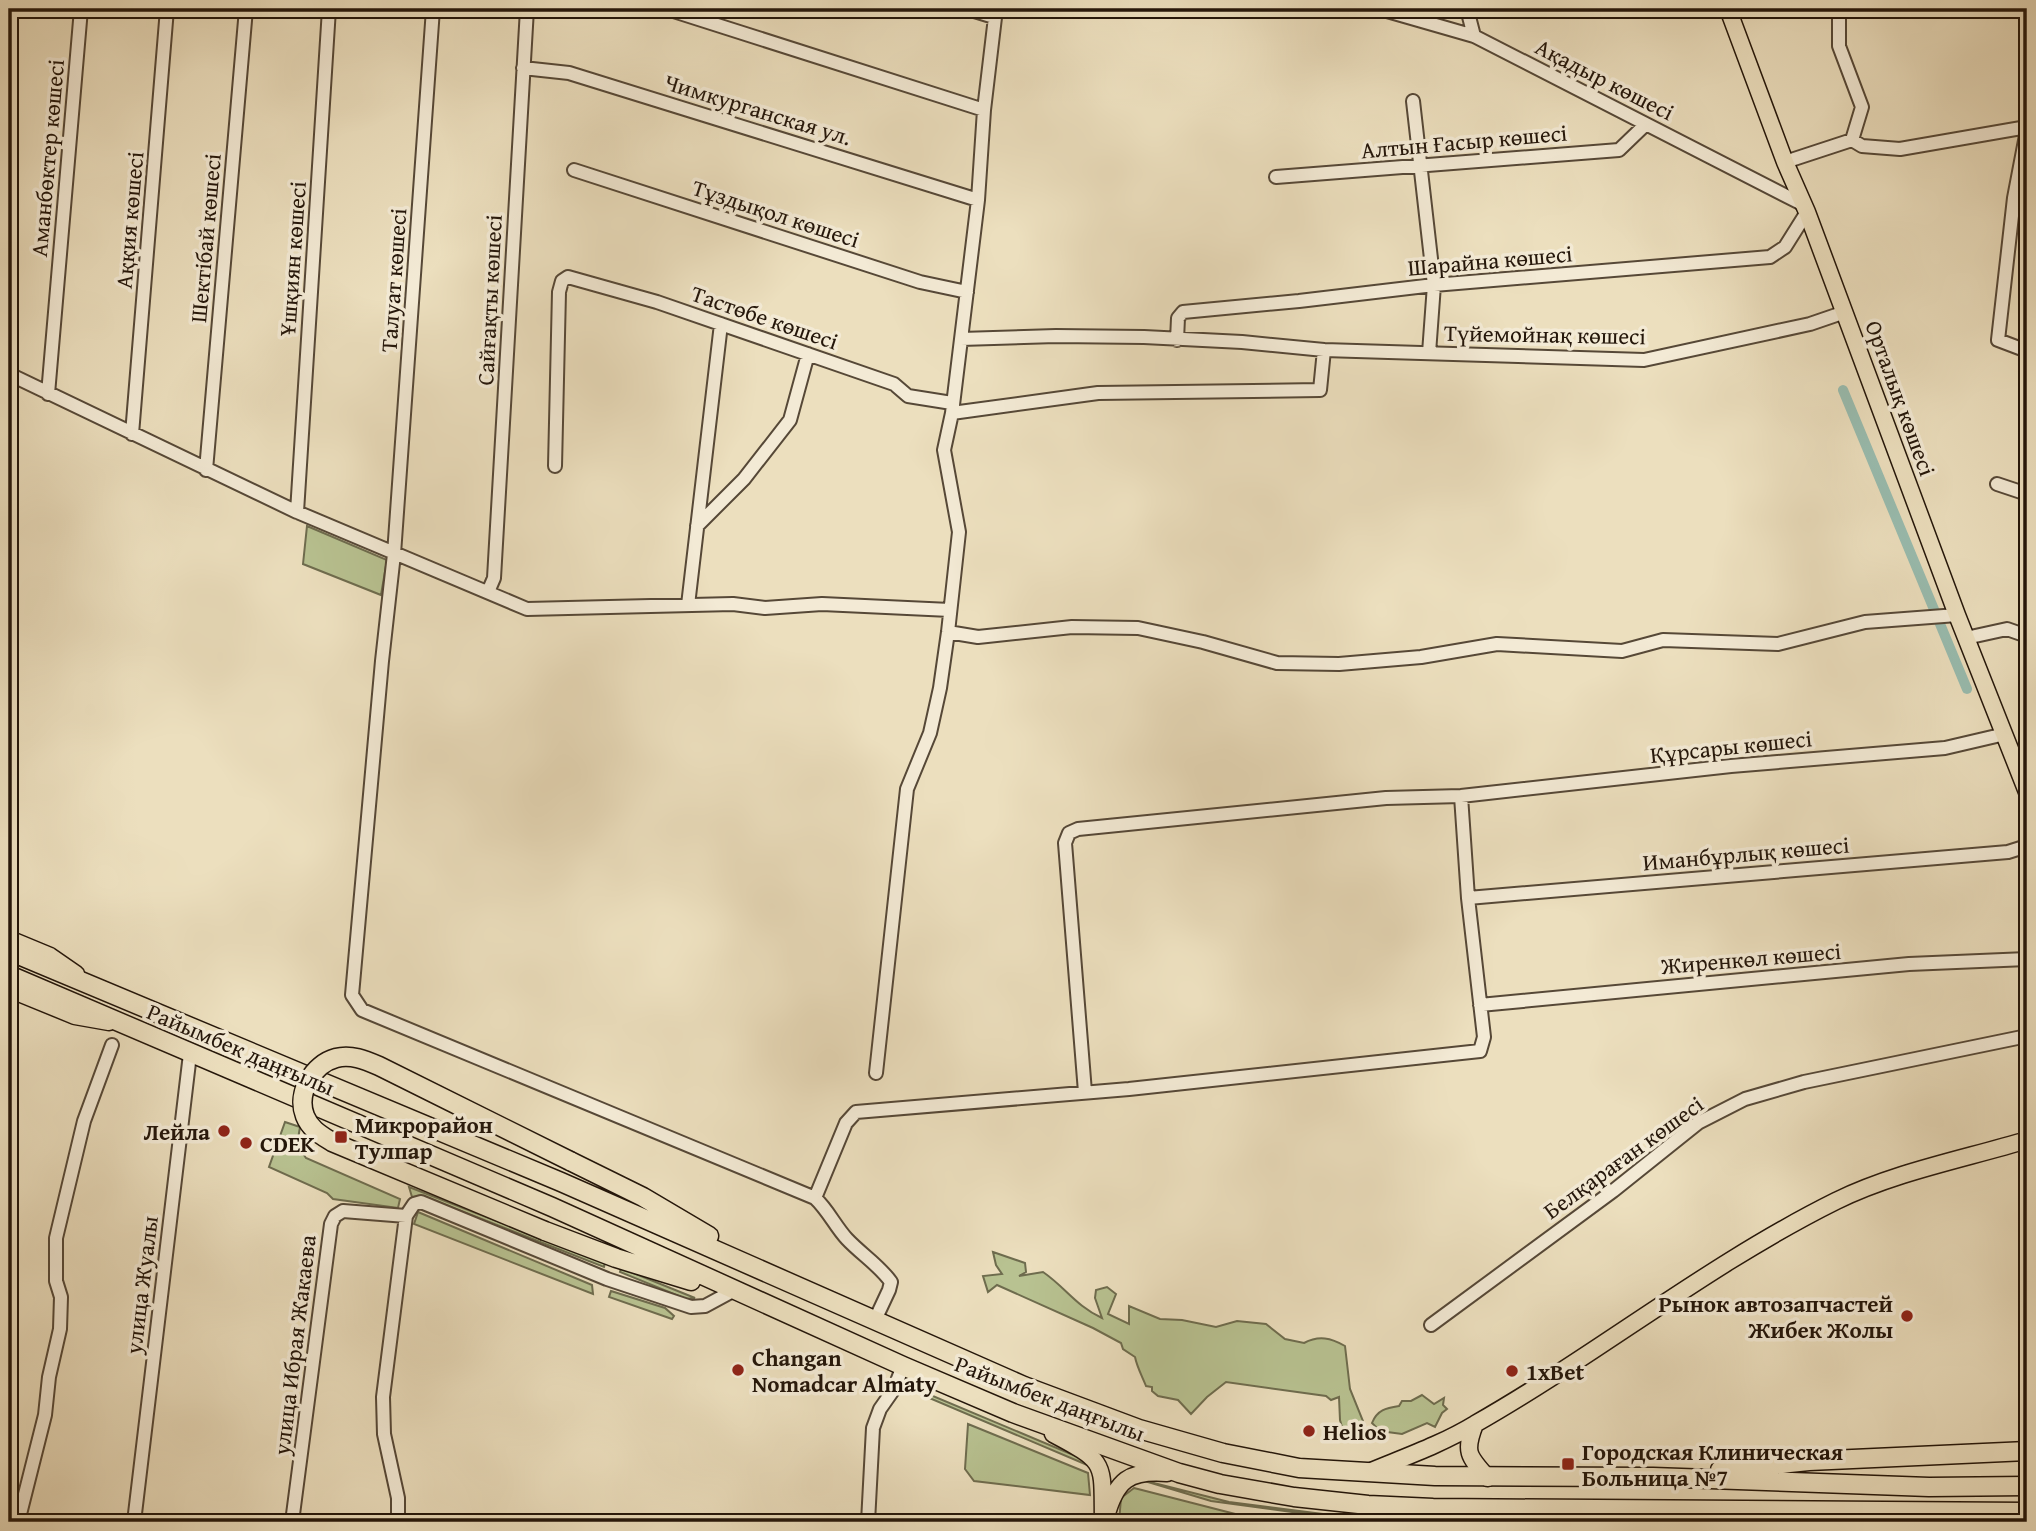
<svg xmlns="http://www.w3.org/2000/svg" width="2036" height="1531" font-family="'Gentium Book Plus',serif">
	<style>
		.green { fill: #b8c291; stroke: #6e6c4e; stroke-width: 2 }
		.lines { fill: none; stroke-linecap: round; stroke-linejoin: round }
		.canal { stroke: #99bdb0; stroke-width: 10 }
		.minor-casing { stroke: #564837; stroke-width: 16 }
		.major-casing { stroke: #24160a; stroke-width: 19 }
		.highway-casing { stroke: #24160a; stroke-width: 21 }
		.minor { stroke: #f3ead5; stroke-width: 12 }
		.major { stroke: #ecdfbe; stroke-width: 16 }
		.highway { stroke: #ecdfbe; stroke-width: 18 }
		.highway-bridge-casing { stroke: #24160a; stroke-width: 21; stroke-linecap: butt }
		.highway-bridge { stroke: #ecdfbe; stroke-width: 18 }
		.poi-dot { fill: #8f2418; stroke: #f3ead5; stroke-width: 2.5 }
		.labels { text-anchor: middle; dominant-baseline: central; stroke-width: 7; stroke-linejoin: round; paint-order: stroke }
		.street-label { font-size: 23px; fill: #24160a; stroke: #f3ead5 }
		.poi-label { font-size: 23px; font-weight: bold; fill: #24160a; stroke: #f3ead5; text-anchor: start }
	</style>
	<rect width="100%" height="100%" fill="#ecdfbe"/>
	<filter id="stains"><feTurbulence type="fractalNoise" baseFrequency=".00286" numOctaves="4"/><feColorMatrix values="0 0 0 0 .2 0 0 0 0 .09 0 0 0 0 .02 0 0 0 .5 -.17"/></filter>
	<radialGradient id="worn" r=".72"><stop offset=".6" stop-color="#630" stop-opacity="0"/><stop offset="1" stop-color="#630" stop-opacity=".3"/></radialGradient>
	<!-- green -->
	<path class="green" d="M 307,526 L 387,560 L 381,595 L 303,564 Z
		M 285,1122 L 300,1127 L 297,1145 L 306,1158 L 400,1199 L 398,1208 L 333,1199 L 327,1193 L 269,1167 Z
		M 409,1187 L 605,1263 L 604,1267 L 423,1196 L 412,1197 Z
		M 418,1212 L 592,1285 L 593,1294 L 414,1224 Z
		M 993,1252 L 1025,1263 L 1026,1272 L 1019,1276 L 1043,1272 C 1065,1287 1076,1306 1102,1318 L 1095,1298 L 1096,1290 L 1107,1287 L 1116,1294 L 1108,1314 L 1129,1324 L 1129,1306 L 1160,1319 L 1182,1320 L 1216,1327 L 1237,1321 L 1266,1324 L 1285,1339 L 1304,1343 C 1319,1335 1331,1338 1345,1346 L 1350,1389 L 1363,1421 L 1361,1434 L 1354,1440 L 1345,1438 L 1340,1420 L 1339,1397 L 1331,1400 L 1326,1396 L 1226,1382 L 1207,1397 L 1191,1414 L 1178,1400 L 1158,1396 L 1152,1391 L 1152,1387 L 1146,1386 C 1142,1376 1137,1367 1135,1357 L 1123,1349 L 1121,1343 L 1093,1328 L 997,1285 L 988,1292 L 983,1276 L 1002,1274 L 996,1265 Z
		M 621,1268 L 695,1298 L 686,1299 L 620,1272 Z
		M 611,1291 L 665,1308 L 674,1316 L 672,1319 L 609,1297 Z
		M 909,1386 L 1083,1459 L 1092,1467 L 908,1389 Z
		M 1422,1395 L 1434,1404 L 1444,1398 L 1443,1405 L 1447,1409 L 1442,1413 L 1435,1427 L 1427,1423 L 1402,1434 L 1380,1431 L 1372,1423 C 1377,1410 1386,1408 1399,1406 L 1402,1401 L 1411,1401 Z
		M 968,1424 L 1088,1473 L 1090,1495 L 974,1481 L 965,1469 Z
		M 1138,1479 L 1229,1502 L 1354,1518 L 1358,1521 L 1211,1501 Z
		M 1134,1488 L 1247,1517 L 1242,1518 L 1241,1522 L 1119,1522 L 1121,1498 Z"/>
	<g class="lines">
		<!-- canal -->
		<path class="canal" d="M 1843,390 L 1967,689"/>
		<!-- minor casing -->
		<g class="minor-casing">
			<path id="minor" d="M 433,9 L 394,554 L 382,661 L 352,995 L 362,1010 L 815,1198 C 828,1210 835,1226 847,1239 C 861,1254 879,1265 891,1282 L 889,1290 L 875,1320
				M 667,9 L 984,110
				M 968,9 L 994,17
				M 1380,9 L 1474,36 L 1804,205
				M 1467,9 L 1474,36
				M 1839,9 L 1839,46 L 1862,107 L 1852,140
				M 523,68 L 569,73 L 978,200
				M 1413,101 L 1434,285 L 1429,353
				M 2027,130 L 2014,198 L 1998,340 L 2027,351
				M 1785,162 L 1852,140 L 1862,146 L 1900,149 L 2027,127
				M 574,170 L 920,282 L 967,292
				M 1276,177 L 1619,150 L 1646,124
				M 961,339 L 1056,336 L 1144,337 L 1242,342 L 1324,350 L 1644,360 L 1810,324 L 1845,312
				M 1177,340 L 1178,318 L 1183,312 L 1299,301 L 1434,285 L 1770,257 L 1785,247 L 1807,212
				M 9,374 L 297,512 L 527,609 L 733,604 L 765,608 L 822,604 L 950,610
				M 48,394 L 81,9
				M 952,413 L 1098,393 L 1320,390 L 1324,350
				M 132,434 L 167,9
				M 555,466 L 559,292 L 562,281 L 568,277 L 657,302 L 894,384 L 908,396 L 952,403
				M 206,470 L 246,9
				M 1997,484 L 2027,494
				M 297,512 L 329,9
				M 697,526 L 744,479 L 790,420 L 808,354
				M 488,592 L 494,578 L 527,9
				M 688,605 L 721,324
				M 948,632 L 978,637 L 1072,627 L 1138,628 L 1203,642 L 1277,663 L 1339,664 L 1421,657 L 1497,644 L 1622,651 L 1663,640 L 1778,644 L 1865,622 L 1957,615
				M 1966,638 L 2007,629 L 2027,636
				M 2013,756 L 2027,756
				M 1468,898 L 2008,852 L 2027,846
				M 1480,1005 L 1909,964 L 2027,959
				M 876,1073 L 907,789 L 930,733 L 940,688 L 948,632 L 959,532 L 944,450 L 952,413 L 978,200 L 984,110 L 996,9
				M 1085,1092 L 1065,843 L 1069,833 L 1078,829 L 1386,798 L 1461,796 L 1731,766 L 1945,748 L 2005,734
				M 815,1198 L 846,1123 L 856,1112 L 1129,1089 L 1480,1051 L 1484,1037 L 1468,898 L 1461,796
				M 1431,1325 L 1613,1191 L 1698,1123 L 1745,1099 L 1804,1082 L 2027,1036
				M 1602,1509 L 1616,1522
				M 18,1522 L 45,1415 L 49,1377 L 60,1329 L 61,1297 L 56,1281 L 56,1238 L 84,1121 L 112,1045
				M 134,1522 L 190,1054
				M 292,1522 L 331,1224 L 335,1216 L 343,1211 L 406,1216 L 414,1204 L 421,1202 L 607,1279 L 691,1307 L 705,1306 L 729,1293
				M 398,1522 L 398,1498 L 384,1434 L 383,1397 L 406,1216
				M 868,1522 L 873,1428 L 880,1409 L 894,1389 L 903,1366"/>
		</g>
		<!-- major casing -->
		<g class="major-casing">
			<path id="major" d="M 1728,9 L 1785,162 L 1807,212 L 1957,615 L 2027,792
				M 9,939 L 50,956 L 76,974
				M 9,989 L 75,1016 L 109,1022
				M 1475,1424 C 1464,1452 1468,1456 1488,1478
				M 1053,1434 C 1108,1463 1102,1462 1103,1522
				M 1369,1472 C 1405,1457 1442,1444 1475,1424 C 1598,1354 1709,1264 1836,1201 C 1895,1172 1964,1159 2027,1140
				M 1106,1517 C 1116,1480 1129,1470 1167,1473"/>
		</g>
		<!-- highway casing -->
		<g class="highway-casing">
			<path id="highway" d="M 9,951 L 561,1182 L 1024,1386 L 1139,1429 L 1223,1453 L 1299,1468 L 1435,1476 L 1653,1477 L 1929,1487 L 2027,1486
				M 9,975 L 552,1207 L 903,1366 L 1013,1413 L 1179,1473 L 1220,1484 L 1294,1497 L 1368,1505 L 1433,1508 L 2027,1512
				M 570,1161 L 643,1197 L 709,1236
				M 545,1231 L 616,1258 L 691,1281
				M 1720,1470 L 1809,1461 L 2027,1451"/>
		</g>
		<!-- minor -->
		<use href="#minor" class="minor"/>
		<!-- major -->
		<use href="#major" class="major"/>
		<!-- highway -->
		<use href="#highway" class="highway"/>
		<!-- highway-bridge casing -->
		<g class="highway-bridge-casing">
			<path id="highway-bridge" d="M 545,1231 L 332,1142 C 321,1135 310,1129 305,1116 C 296,1093 313,1064 336,1058 C 351,1054 365,1060 379,1066 L 570,1161"/>
		</g>
		<!-- highway-bridge -->
		<use href="#highway-bridge" class="highway-bridge"/>
	</g>
	<!-- markers -->
	<g class="poi-dot">
		<circle cx="224" cy="1131" r="7"/>
		<rect x="334" y="1130" width="14" height="14" rx="3.5"/>
		<circle cx="246" cy="1143" r="7"/>
		<circle cx="1907" cy="1316" r="7"/>
		<circle cx="738" cy="1370" r="7"/>
		<circle cx="1512" cy="1371" r="7"/>
		<circle cx="1309" cy="1431" r="7"/>
		<rect x="1561" y="1457" width="14" height="14" rx="3.5"/>
	</g>
	<g class="labels">
		<!-- street labels -->
		<g class="street-label">
			<text transform="translate(1605 79) rotate(27)">Ақадыр көшесі</text>
			<text transform="translate(758 109) rotate(17)">Чимкурганская ул.</text>
			<text transform="translate(1464 141) rotate(-5)">Алтын Ғасыр көшесі</text>
			<text transform="translate(47 158) rotate(-85)">Аманбөктер көшесі</text>
			<text transform="translate(776 213) rotate(18)">Тұздықол көшесі</text>
			<text transform="translate(129 220) rotate(-85)">Аққия көшесі</text>
			<text transform="translate(205 238) rotate(-85)">Шектібай көшесі</text>
			<text transform="translate(292 259) rotate(-86)">Ұшқиян көшесі</text>
			<text transform="translate(1490 260) rotate(-5)">Шарайна көшесі</text>
			<text transform="translate(393 280) rotate(-86)">Талуат көшесі</text>
			<text transform="translate(489 300) rotate(-87)">Сайғақты көшесі</text>
			<text transform="translate(765 317) rotate(19)">Тастөбе көшесі</text>
			<text transform="translate(1545 334) rotate(1)">Түйемойнақ көшесі</text>
			<text transform="translate(1901 398) rotate(70)">Орталық көшесі</text>
			<text transform="translate(1731 746) rotate(-6)">Құрсары көшесі</text>
			<text transform="translate(1746 853) rotate(-5)">Иманбұрлық көшесі</text>
			<text transform="translate(1751 958) rotate(-5)">Жиренкөл көшесі</text>
			<text transform="translate(241 1049) rotate(23)">Райымбек даңғылы</text>
			<text transform="translate(1623 1157) rotate(-36)">Белқараған көшесі</text>
			<text transform="translate(141 1285) rotate(-83)">улица Жуалы</text>
			<text transform="translate(294 1345) rotate(-83)">улица Ибрая Жакаева</text>
			<text transform="translate(1050 1398) rotate(21)">Райымбек даңғылы</text>
		</g>
		<!-- poi labels -->
		<g class="poi-label">
			<text x="355" y="1124">Микрорайон<tspan x="355" dy="26">Тулпар</tspan></text>
			<text x="210" y="1131" text-anchor="end">Лейла</text>
			<text x="260" y="1143">CDEK</text>
			<text x="1893" y="1303" text-anchor="end">Рынок автозапчастей<tspan x="1893" dy="26">Жибек Жолы</tspan></text>
			<text x="752" y="1357">Changan<tspan x="752" dy="26">Nomadcar Almaty</tspan></text>
			<text x="1526" y="1371">1xBet</text>
			<text x="1323" y="1431">Helios</text>
			<text x="1582" y="1451">Городская Клиническая<tspan x="1582" dy="26">Больница №7</tspan></text>
		</g>
	</g>
	<!-- margin -->
	<rect width="2036" height="1531" fill="none" stroke="#ecdfbe" stroke-width="35"/>
	<rect x="10" y="10" width="2015" height="1510" fill="none" stroke="#24160a" stroke-width="3.5"/>
	<rect x="18" y="18" width="2001" height="1496" fill="none" stroke="#24160a" stroke-width="2"/>
	<rect width="100%" height="100%" filter="url(#stains)"/>
	<rect width="100%" height="100%" fill="url(#worn)"/>
</svg>
